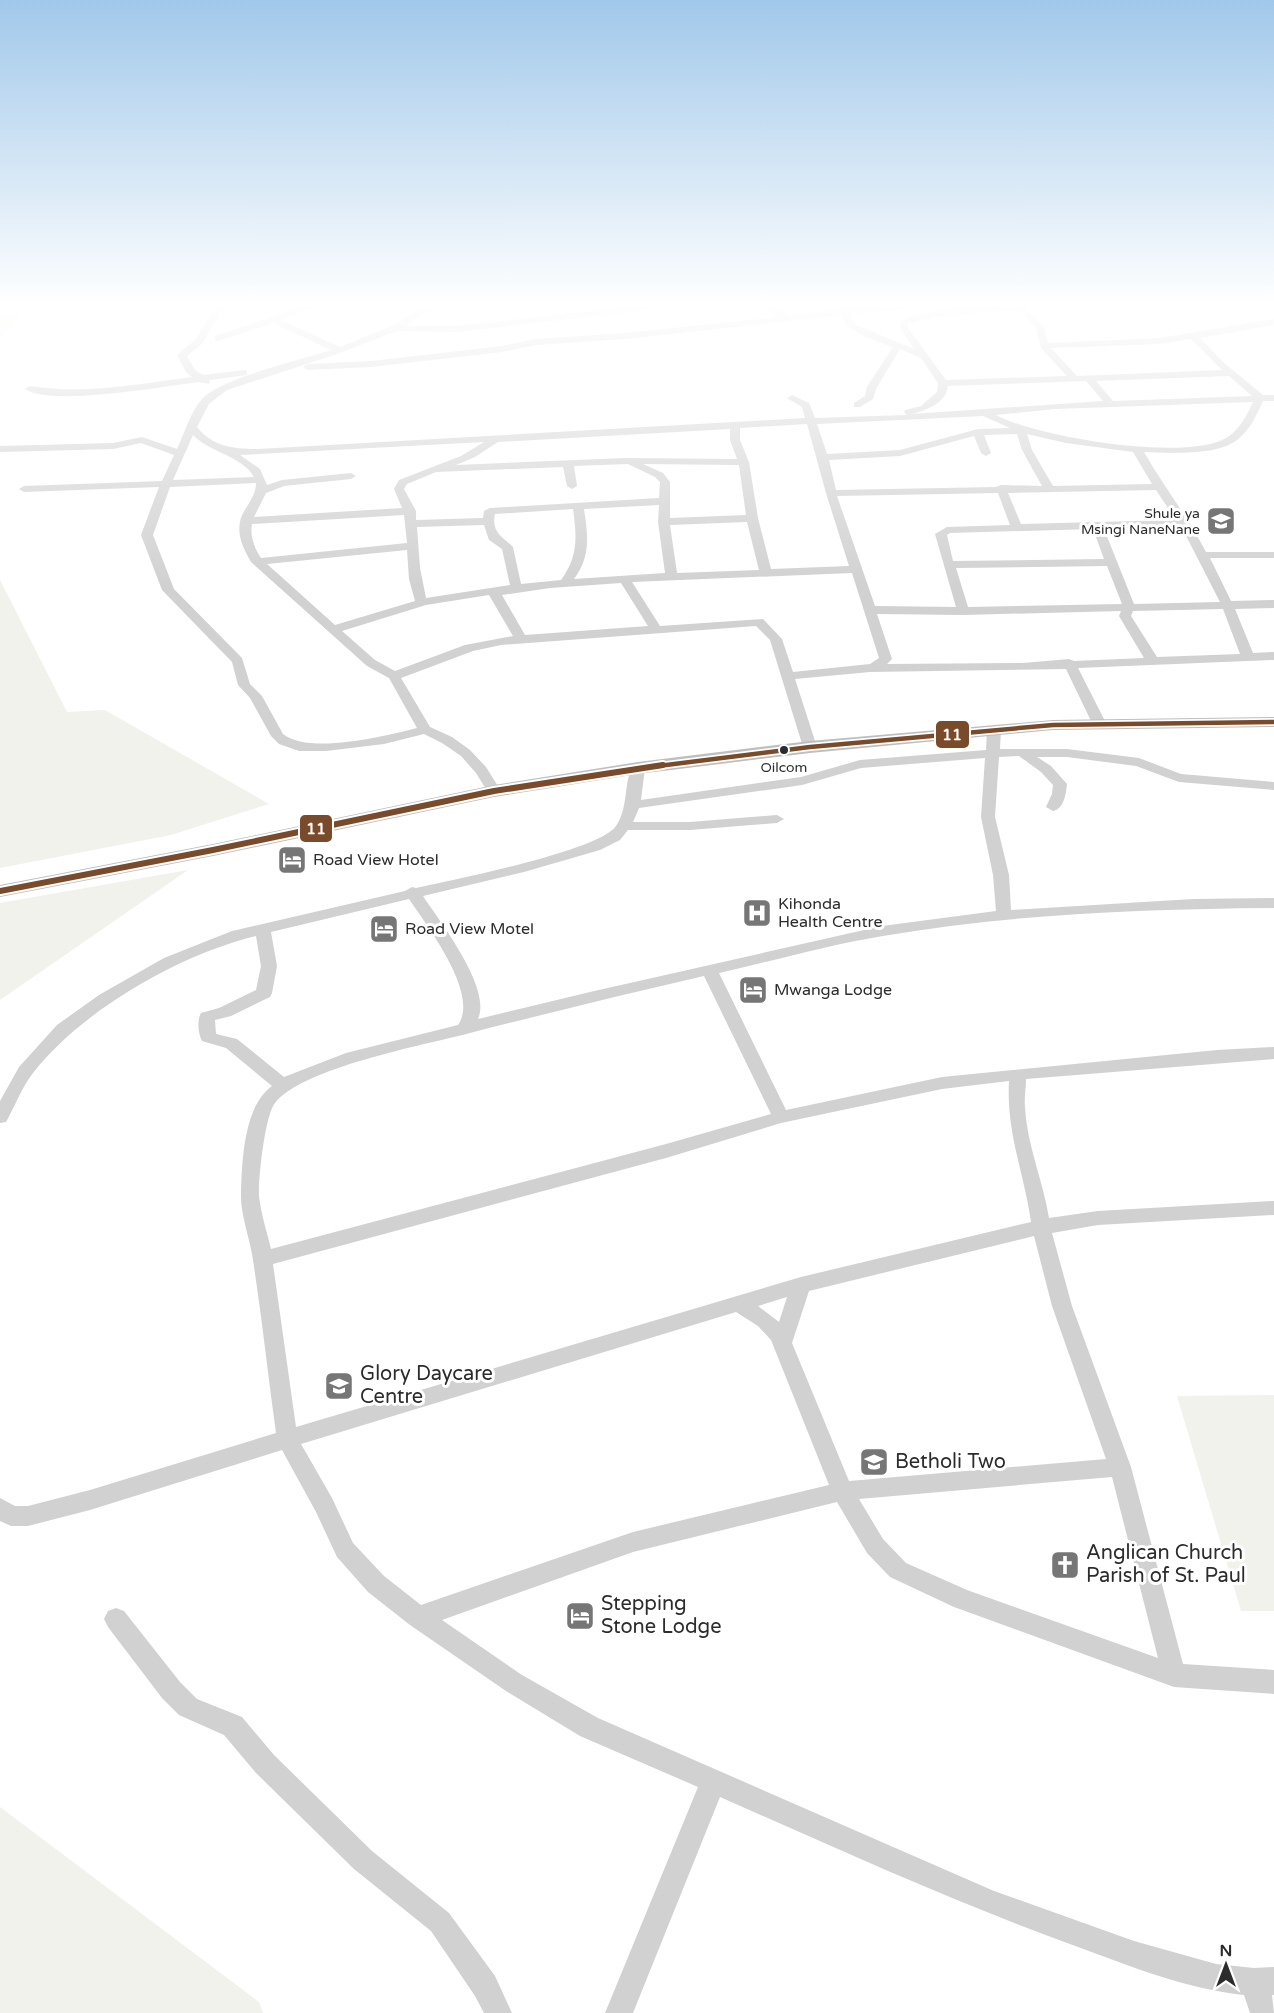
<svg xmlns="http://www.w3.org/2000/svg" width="1274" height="2013" font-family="'Varela Round',sans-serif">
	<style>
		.green { fill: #f0f2eb }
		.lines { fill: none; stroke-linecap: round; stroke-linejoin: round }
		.minor { fill: #d1d1d1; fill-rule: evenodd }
		.highway { fill: #bebebe; fill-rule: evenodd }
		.bus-1-far1-casing { stroke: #fff; stroke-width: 8 }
		.bus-1-casing { stroke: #fff; stroke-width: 10 }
		.bus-1-far1 { stroke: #7a4b2a; stroke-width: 4.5 }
		.bus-1 { stroke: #7a4b2a; stroke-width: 6 }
		.bus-dot { fill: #2c2c2c; stroke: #fff; stroke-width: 2 }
		.labels { text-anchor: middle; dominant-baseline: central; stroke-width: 6; stroke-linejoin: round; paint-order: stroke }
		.far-poi-label { font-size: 14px; fill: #2c2c2c; stroke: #fff; text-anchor: end }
		.bus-label { font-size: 14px; fill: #2c2c2c; stroke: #fff }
		.poi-label { font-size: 16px; fill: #2c2c2c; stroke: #fff; text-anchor: start }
		.near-poi-label { font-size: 20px; fill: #2c2c2c; stroke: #fff; text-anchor: start }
		.line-badge { stroke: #fff; stroke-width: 2 }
		.badge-label { font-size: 16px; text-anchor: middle; font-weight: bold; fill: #fff }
	</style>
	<rect width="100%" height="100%" fill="#fff"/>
	<!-- green -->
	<path class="green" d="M 0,304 L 30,304 L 0,338 Z
		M 0,580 L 67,712 L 105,710 L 269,804 L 171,835 L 0,868 Z
		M 188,870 L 0,1000 L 0,903 Z
		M 1274,1395 L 1274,1611 L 1241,1611 L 1177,1396 Z
		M 0,1807 L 259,2002 L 263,2013 L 0,2013 Z"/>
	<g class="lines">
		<!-- minor -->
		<path class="minor" d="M 225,304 L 235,304 L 219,314 L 203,343 L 187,356 L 195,370 L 203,375 L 244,370 L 247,371 L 247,375 L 210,380 L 209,384 L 199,382 C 165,386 50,407 25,389 L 30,386 C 84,395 138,384 192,377 L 186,372 L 177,355 L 196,339 L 213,310 Z
			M 311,304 L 324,304 L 281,320 L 340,347 L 394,325 L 428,304 L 438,304 L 405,326 L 457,326 L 651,304 L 677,304 L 673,307 L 457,332 L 397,331 L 337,354 L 227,390 L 209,404 L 197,427 C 213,447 234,449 258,449 L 805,418 L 802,407 L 787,398 L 792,395 L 809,403 L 815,418 L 907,415 L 904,412 L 905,410 L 921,406 L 937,392 L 938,383 L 921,358 L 900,349 L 877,387 L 873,399 L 860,407 L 854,407 L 854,403 L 865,396 L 867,387 L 893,347 C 876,340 847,334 842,315 L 625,339 L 536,345 L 502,352 L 371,367 L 308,370 L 303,367 L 308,364 L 371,361 L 502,346 L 536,339 L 625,333 L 779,317 L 761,304 L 771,304 L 789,316 L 845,308 L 926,304 L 922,307 L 850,314 L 856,325 L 914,349 L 900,328 L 901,320 C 935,309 991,301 1026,307 L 1044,327 L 1048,343 L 1159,338 L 1274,319 L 1274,325 L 1200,338 L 1223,362 L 1263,395 L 1274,395 L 1274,401 L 1263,401 C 1257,415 1249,431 1237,440 C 1216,456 1169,453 1144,452 C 1164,487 1188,517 1206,552 L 1274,552 L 1274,558 L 1210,558 L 1231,601 L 1274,600 L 1274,608 L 1235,609 L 1253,653 L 1274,652 L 1274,660 L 1078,668 L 1106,723 L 1099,727 L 1092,723 L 1066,669 L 870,672 L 795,679 L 817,747 L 810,751 L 803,747 L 770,640 L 756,626 L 501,645 L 473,651 L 401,678 L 430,727 L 452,737 L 470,750 L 486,767 L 501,791 L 499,794 L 489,794 L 476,773 L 461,756 L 442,743 L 424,734 L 384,744 L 326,751 L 299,751 L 279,744 L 271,736 L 250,698 L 238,685 L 232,662 L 162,590 L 141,535 L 159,487 L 24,492 L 19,489 L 24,486 L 162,481 L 174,455 L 141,443 L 113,449 L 0,452 L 0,446 L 113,443 L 142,437 L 177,449 C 185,432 190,413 202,399 C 221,378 301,360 331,350 L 273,323 L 218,341 L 215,340 L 215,336 ZM 998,311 L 1020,311 L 1036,328 L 1041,348 L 1067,376 L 946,380 L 908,328 L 908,323 L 944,316 ZM 1191,339 L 1222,370 L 1077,376 L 1051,348 L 1159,344 ZM 1229,376 L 1252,396 L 1113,401 L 1096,381 ZM 1086,381 L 1103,401 L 911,414 C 926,411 946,403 948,386 ZM 1253,402 C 1247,415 1239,431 1226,438 C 1185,462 1037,437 996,415 L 1055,409 ZM 983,416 L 1010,428 L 978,429 L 900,450 L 827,454 L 817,424 ZM 807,424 L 826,493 L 849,566 L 771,569 L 758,518 L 749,462 L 740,440 L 740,428 ZM 730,429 L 730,440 L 737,459 L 624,458 L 456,465 L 475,457 L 498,442 ZM 1017,434 L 1022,450 L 1042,486 L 1001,485 L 996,487 L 836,490 L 829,460 L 900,456 L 974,436 L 981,453 L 986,456 L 991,453 L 984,435 ZM 1027,434 L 1066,443 L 1133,452 L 1152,484 L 1053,486 L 1032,450 ZM 193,435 C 210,453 241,455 254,477 L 173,480 ZM 484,442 L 461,456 L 399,480 L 394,489 L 402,508 L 254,517 L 266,493 L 284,486 L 351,479 L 356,476 L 351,473 L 282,480 L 267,485 L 260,469 L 240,455 ZM 628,464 L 655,477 L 660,482 L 659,498 L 490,508 L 484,511 L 483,518 L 416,520 L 416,511 L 404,489 L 407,484 L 436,472 L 563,467 L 567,486 L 572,489 L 577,486 L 574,466 ZM 643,464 L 739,465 L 746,515 L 670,518 L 670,482 L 663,473 ZM 256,483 C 256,499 242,509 240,522 C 237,536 244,550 251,562 L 367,666 L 389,678 L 417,728 C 385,736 310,755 283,734 L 262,696 L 250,684 L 242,658 L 174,589 L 153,535 L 170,487 ZM 1156,490 L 1176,520 L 1021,524 L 1008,493 ZM 998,493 L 1010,525 L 947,527 L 935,534 L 956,607 L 875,606 L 837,496 ZM 659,505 L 658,522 L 665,573 L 574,579 C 591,556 588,535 584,509 ZM 573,509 C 577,537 578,557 561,580 L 521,584 L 513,547 C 502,536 491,532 495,514 ZM 404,515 L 407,543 L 261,558 C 254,547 250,537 252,524 ZM 747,522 L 759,570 L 677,573 L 670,525 ZM 484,525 L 489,540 L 502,549 L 510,585 L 426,598 L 420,568 L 417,527 ZM 1181,526 L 1220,602 L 1134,604 L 1104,529 ZM 1093,529 L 1104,559 L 953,561 L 947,535 L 950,533 ZM 407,550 L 409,579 L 415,601 L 335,625 L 267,564 ZM 1107,566 L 1122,604 L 968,607 L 956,568 ZM 852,573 L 879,658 L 870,664 L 793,672 L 782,639 L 763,619 L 660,626 L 632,582 ZM 621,583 L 648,626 L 525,635 L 502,595 L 550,588 ZM 489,595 L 513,636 L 465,645 L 395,671 L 375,660 L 342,631 L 426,605 ZM 1223,609 L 1240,654 L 1157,657 L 1131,616 L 1133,611 ZM 1121,611 L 1119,616 L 1144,658 L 1074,661 L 1069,659 L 1023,663 L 887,664 L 892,659 L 877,614 L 963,615 Z
			M 994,726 L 1001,730 L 1000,749 L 1067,749 L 1139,758 L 1181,774 L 1274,782 L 1274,790 L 1179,782 L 1136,766 L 1067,757 L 1037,757 L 1051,766 L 1067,784 C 1066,794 1064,809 1053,811 L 1046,807 L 1052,794 L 1053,785 L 1041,772 L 1019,756 L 999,757 L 995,817 L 1009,875 L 1011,910 L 1193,899 L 1274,898 L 1274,908 C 1143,909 1012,914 883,936 C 828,945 773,961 719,973 L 786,1110 L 942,1077 L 1217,1050 L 1274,1047 L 1274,1059 L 1026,1079 C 1026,1089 1024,1098 1025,1108 C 1027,1145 1043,1181 1049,1218 L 1098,1211 L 1274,1201 L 1274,1215 L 1098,1225 L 1052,1233 L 1072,1306 L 1131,1467 L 1183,1664 L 1274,1670 L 1274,1694 L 1174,1687 L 954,1607 L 890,1577 L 867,1553 L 837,1502 L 633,1552 L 442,1620 L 522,1675 L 598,1718 L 994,1891 L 1134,1941 L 1216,1964 L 1254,1968 L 1274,1967 L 1274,1995 L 1272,1995 L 1274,2013 L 1250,2013 L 1244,1995 C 1187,1989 1132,1967 1078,1947 C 956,1903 838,1849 720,1797 L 633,2013 L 605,2013 L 698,1787 L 580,1736 L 506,1691 L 410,1625 L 368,1592 L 337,1557 L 316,1512 L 282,1450 L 90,1510 L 28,1526 L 11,1526 L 0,1521 L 0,1498 L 15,1506 L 28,1506 L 90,1490 L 276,1433 C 268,1376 262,1318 253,1260 C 250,1238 240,1214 241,1193 C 242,1160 244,1106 272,1086 L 226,1048 L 202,1041 C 198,1034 197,1020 201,1013 L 219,1008 L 256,990 L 261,966 L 256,936 C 180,954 81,1011 33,1073 C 22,1087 15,1106 6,1122 L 0,1123 L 0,1101 L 19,1067 L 57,1025 L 99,995 L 164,958 L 232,931 L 405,891 L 412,887 L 416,888 C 452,880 599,851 616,826 C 629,807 623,784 633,765 L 643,765 L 645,768 L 641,800 L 801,777 L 860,760 L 986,750 L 987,730 ZM 985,758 L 981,817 L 993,875 L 996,911 L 882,926 L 590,992 L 478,1019 C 492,988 440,922 423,896 L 524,872 L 600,850 L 620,840 L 628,830 L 690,830 L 777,823 L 784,819 L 777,815 L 690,822 L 633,822 L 639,808 L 802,785 L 861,768 ZM 409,899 C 427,926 480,994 458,1025 L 346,1053 L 284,1077 L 237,1039 L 216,1034 L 215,1020 L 231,1016 L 270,997 L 272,993 L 277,966 L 271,932 ZM 704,976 L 771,1114 L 666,1144 L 271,1249 C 267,1232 261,1214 259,1196 C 258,1179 265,1115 275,1103 C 302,1068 424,1045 470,1033 C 548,1013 626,994 704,976 ZM 1009,1081 C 1006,1132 1024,1173 1031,1222 L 801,1277 L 296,1427 L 273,1264 L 666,1158 L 781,1123 L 942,1089 ZM 1034,1236 L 1052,1306 L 1106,1459 L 849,1481 L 792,1343 L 809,1291 ZM 787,1297 L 779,1322 L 758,1306 ZM 736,1312 L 758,1326 L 771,1340 L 829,1485 L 633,1532 L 421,1605 L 384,1576 L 353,1543 L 332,1498 L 301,1444 ZM 1112,1477 L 1158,1658 L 967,1590 L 906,1563 L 883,1539 L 859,1499 Z
			M 116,1608 L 124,1611 L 180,1682 L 197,1699 L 242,1717 L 274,1755 L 372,1851 L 449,1913 L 495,1976 L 512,2013 L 484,2013 L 475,1996 L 431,1931 L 354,1869 L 256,1773 L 224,1735 L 179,1715 L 162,1698 L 108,1627 L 104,1619 L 108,1611 Z"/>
		<!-- highway -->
		<path class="highway" d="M 1274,717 L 1274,727 L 1053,730 L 810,753 L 638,774 L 494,797 L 213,856 L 0,897 L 0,885 L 213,844 L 494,785 L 638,762 L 810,741 L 1053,720 Z"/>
		<!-- bus-1-far1 casing -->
		<g class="bus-1-far1-casing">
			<path id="bus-1-far1" d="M 650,767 L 810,747 L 1053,725 L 1274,722"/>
		</g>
		<!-- bus-1 casing -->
		<g class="bus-1-casing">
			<path id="bus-1" d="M 0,891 L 213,850 L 494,791 L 663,765"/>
		</g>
		<!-- bus-1-far1 -->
		<use href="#bus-1-far1" class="bus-1-far1"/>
		<!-- bus-1 -->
		<use href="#bus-1" class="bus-1"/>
	</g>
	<!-- sky -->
	<linearGradient id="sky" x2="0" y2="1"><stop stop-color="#a1c8ea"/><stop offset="0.52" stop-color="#fff"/><stop offset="1" stop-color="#fff" stop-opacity="0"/></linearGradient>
	<rect width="1274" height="586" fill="url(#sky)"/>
	<!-- icons -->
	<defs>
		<g id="school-square" transform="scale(1.5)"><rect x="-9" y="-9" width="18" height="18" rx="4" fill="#767676" stroke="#fff"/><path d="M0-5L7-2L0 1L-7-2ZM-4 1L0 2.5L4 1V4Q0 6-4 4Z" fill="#fff"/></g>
		<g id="hotel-square" transform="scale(1.5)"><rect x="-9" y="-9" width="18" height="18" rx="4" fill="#767676" stroke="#fff"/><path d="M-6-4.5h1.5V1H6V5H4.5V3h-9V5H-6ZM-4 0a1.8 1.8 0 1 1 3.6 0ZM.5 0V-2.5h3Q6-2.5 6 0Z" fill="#fff"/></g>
		<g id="hospital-square" transform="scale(1.5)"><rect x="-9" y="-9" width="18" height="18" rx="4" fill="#767676" stroke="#fff"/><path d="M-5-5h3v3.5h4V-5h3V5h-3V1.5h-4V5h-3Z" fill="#fff"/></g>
		<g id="church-square" transform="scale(1.5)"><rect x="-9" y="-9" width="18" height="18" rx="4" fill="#767676" stroke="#fff"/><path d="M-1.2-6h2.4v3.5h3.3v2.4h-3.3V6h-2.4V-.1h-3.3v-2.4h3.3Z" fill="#fff"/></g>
	</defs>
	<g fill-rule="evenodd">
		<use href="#school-square" x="1221" y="521"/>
		<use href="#hotel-square" x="292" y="860"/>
		<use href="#hospital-square" x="757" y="913"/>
		<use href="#hotel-square" x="384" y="929"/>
		<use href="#hotel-square" x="753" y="990"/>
		<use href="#school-square" x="339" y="1386"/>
		<use href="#school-square" x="874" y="1462"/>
		<use href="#church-square" x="1065" y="1565"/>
		<use href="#hotel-square" x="580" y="1616"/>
	</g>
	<!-- markers -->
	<circle class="bus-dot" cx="784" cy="750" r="5"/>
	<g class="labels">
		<!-- far-poi labels -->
		<g class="far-poi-label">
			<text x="1200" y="513">Shule ya<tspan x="1200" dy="16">Msingi NaneNane</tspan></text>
		</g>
		<!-- bus labels -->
		<g class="bus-label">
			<text x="784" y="767">Oilcom</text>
		</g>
		<!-- poi labels -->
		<g class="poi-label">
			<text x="313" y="860">Road View Hotel</text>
			<text x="778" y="904">Kihonda<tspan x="778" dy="18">Health Centre</tspan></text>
			<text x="405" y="929">Road View Motel</text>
			<text x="774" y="990">Mwanga Lodge</text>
		</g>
		<!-- near-poi labels -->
		<g class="near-poi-label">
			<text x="360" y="1374">Glory Daycare<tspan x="360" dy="23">Centre</tspan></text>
			<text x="895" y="1462">Betholi Two</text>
			<text x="1086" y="1553">Anglican Church<tspan x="1086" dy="23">Parish of St. Paul</tspan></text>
			<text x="601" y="1604">Stepping<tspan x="601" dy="23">Stone Lodge</tspan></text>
		</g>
	</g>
	<g class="line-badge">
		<rect x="935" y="720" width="35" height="29" rx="6" fill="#7a4b2a"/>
		<rect x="299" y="814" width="34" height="29" rx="6" fill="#7a4b2a"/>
	</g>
	<g class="badge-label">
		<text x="952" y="740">11</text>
		<text x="316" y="834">11</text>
	</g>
	<!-- north arrow -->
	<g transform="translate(1226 1965)" stroke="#ffffff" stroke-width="4.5" paint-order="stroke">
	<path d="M0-4.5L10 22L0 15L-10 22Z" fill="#2c2c2c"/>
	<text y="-9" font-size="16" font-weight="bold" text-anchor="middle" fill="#2c2c2c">N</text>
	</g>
</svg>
